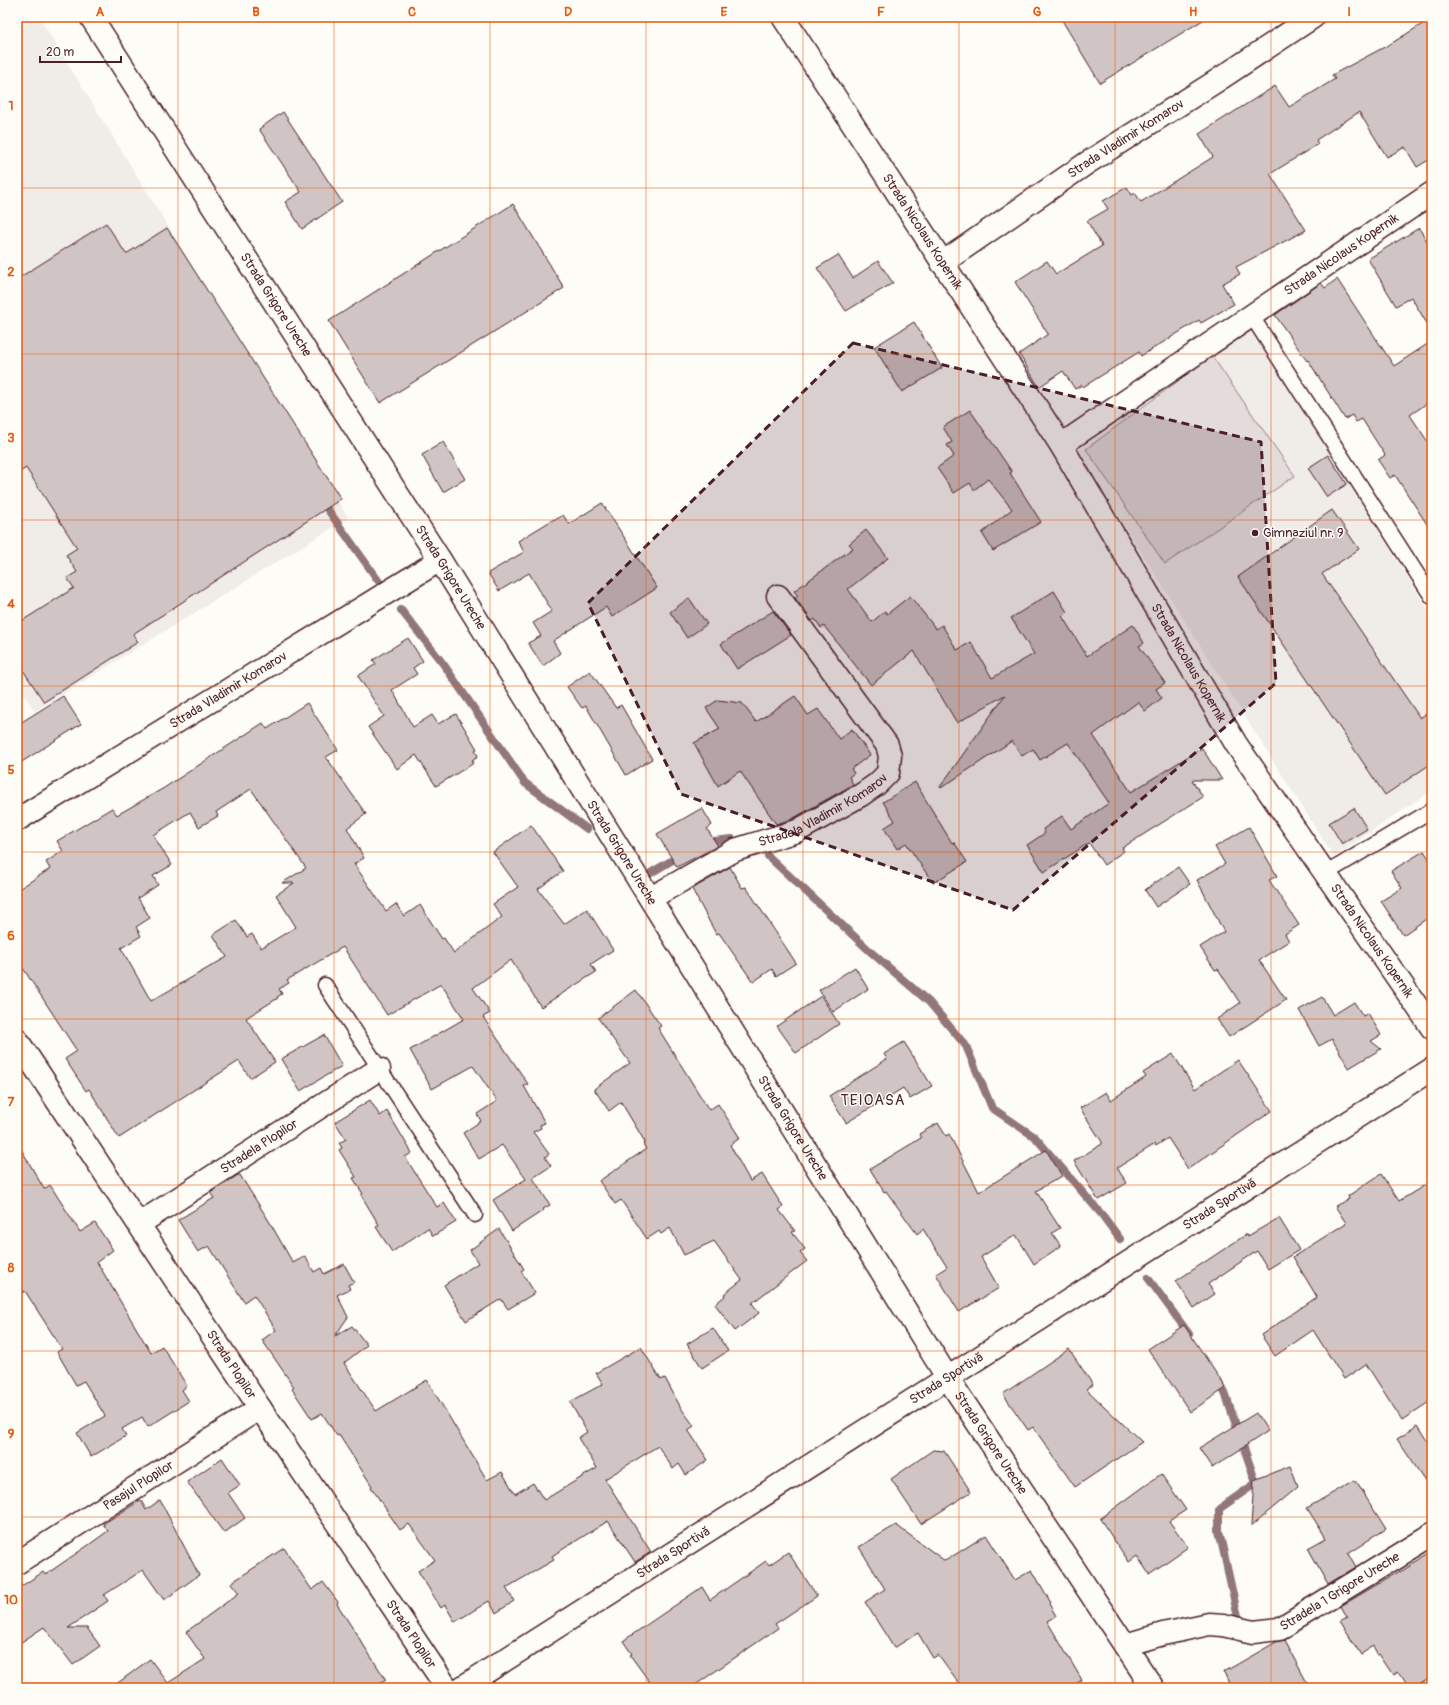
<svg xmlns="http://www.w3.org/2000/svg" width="1449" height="1705" font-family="Pangolin,sans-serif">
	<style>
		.built { fill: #f0ece8 }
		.pitch { fill: #e3dcda; stroke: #967e82 }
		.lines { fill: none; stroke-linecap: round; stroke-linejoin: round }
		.stream { stroke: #91777b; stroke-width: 8 }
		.building { fill: #d0c5c4; stroke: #4a1f2b; fill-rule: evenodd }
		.service-casing { stroke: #4a1f2b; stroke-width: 17 }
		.minor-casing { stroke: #4a1f2b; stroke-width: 25 }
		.tertiary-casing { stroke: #4a1f2b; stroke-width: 25 }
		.service { stroke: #fdfcf7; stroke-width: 14 }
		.minor { stroke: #fdfcf7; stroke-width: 22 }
		.tertiary { stroke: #fdfcf7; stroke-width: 22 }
		.marked { fill: #4a1f2b; fill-opacity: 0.2; stroke: #4a1f2b; stroke-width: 3; stroke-dasharray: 8 5; stroke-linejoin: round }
		.grid { fill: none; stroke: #e8590c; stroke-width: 1; stroke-opacity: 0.55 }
		.poi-dot { fill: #4a1f2b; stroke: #fdfcf7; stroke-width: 1.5 }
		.labels { text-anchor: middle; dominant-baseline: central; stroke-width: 3; stroke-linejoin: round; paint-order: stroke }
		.street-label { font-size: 13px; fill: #4a1f2b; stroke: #fdfcf7 }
		.poi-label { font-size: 13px; fill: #4a1f2b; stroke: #fdfcf7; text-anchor: start }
		.quarter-label { font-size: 15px; letter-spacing: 1px; fill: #4a1f2b; stroke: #fdfcf7 }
		.neatline { fill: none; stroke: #e8590c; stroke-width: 1.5 }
		.grid-label { font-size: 13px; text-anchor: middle; font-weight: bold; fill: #e8590c }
	</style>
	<rect width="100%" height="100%" fill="#fdfcf7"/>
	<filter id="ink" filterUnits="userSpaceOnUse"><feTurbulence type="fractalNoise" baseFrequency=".025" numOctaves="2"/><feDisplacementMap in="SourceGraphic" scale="8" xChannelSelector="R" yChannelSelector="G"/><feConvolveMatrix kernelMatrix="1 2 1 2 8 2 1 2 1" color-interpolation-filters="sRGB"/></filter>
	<g filter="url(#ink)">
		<!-- built -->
		<path class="built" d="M 17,17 L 39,17 L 348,518 L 35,711 L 17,685 Z
			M 1250,326 L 1432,616 L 1432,790 L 1334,857 L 1077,451 L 1212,356 Z"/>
		<!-- pitch -->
		<path class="pitch" d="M 1212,356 L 1295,476 L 1165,564 L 1086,449 Z"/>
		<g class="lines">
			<!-- stream -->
			<path class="stream" d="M 321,500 L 385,590
				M 401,610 L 444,665 L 525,783 L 587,829
				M 705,842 L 732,839
				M 768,856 L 872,953 L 929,1002 L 966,1046 L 992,1108 L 1035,1137 L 1103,1216 L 1120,1239
				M 649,874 L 681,855
				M 1148,1278 L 1189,1334
				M 1218,1381 L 1225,1393 L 1256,1483 L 1219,1509 L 1219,1531 L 1240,1626"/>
		</g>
		<!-- building -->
		<path class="building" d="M 1060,17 L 1208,17 L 1100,83 Z
			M 1432,18 L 1432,158 L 1417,167 L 1405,147 L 1387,157 L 1359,112 L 1316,140 L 1318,144 L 1270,174 L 1306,230 L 1236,267 L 1240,274 L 1222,284 L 1234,304 L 1201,323 L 1199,320 L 1141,356 L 1139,352 L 1083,387 L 1082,385 L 1075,389 L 1063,371 L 1039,387 L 1019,354 L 1048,334 L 1015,282 L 1047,261 L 1056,274 L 1102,246 L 1087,221 L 1108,209 L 1103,201 L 1127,187 L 1132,195 L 1135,193 L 1141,202 L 1213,157 L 1199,134 L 1275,86 L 1289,107 L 1335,79 L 1332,75 L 1392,43 Z
			M 283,112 L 342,202 L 302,229 L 285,202 L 301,192 L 259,129 Z
			M 513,204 L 564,288 L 380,403 L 329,321 Z
			M 106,223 L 126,254 L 167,228 L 341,499 L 133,634 L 138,642 L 44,702 L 17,661 L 17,624 L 74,588 L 67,578 L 77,572 L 66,555 L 77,548 L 26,468 L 17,474 L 17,279 Z
			M 1419,228 L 1432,249 L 1432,332 L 1411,297 L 1396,306 L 1368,259 Z
			M 838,255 L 853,278 L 878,261 L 893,283 L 846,311 L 817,268 Z
			M 1337,279 L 1394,366 L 1432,341 L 1432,400 L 1410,415 L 1432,448 L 1432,532 L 1395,475 L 1390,478 L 1378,460 L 1385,455 L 1362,419 L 1356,422 L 1352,415 L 1345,419 L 1308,360 L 1307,361 L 1275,315 L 1321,283 L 1325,288 Z
			M 914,322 L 942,368 L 902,392 L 874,347 Z
			M 970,410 L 1012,472 L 1010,473 L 1041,522 L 993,551 L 982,533 L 1012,509 L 988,479 L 974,490 L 970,483 L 954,493 L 937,468 L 954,456 L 947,445 L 952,442 L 943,427 Z
			M 443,442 L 465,479 L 443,492 L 422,455 Z
			M 1328,455 L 1347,484 L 1327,497 L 1308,468 Z
			M 602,503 L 657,588 L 612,617 L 606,607 L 553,641 L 560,653 L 543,666 L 528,643 L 541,636 L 533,623 L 552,611 L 529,573 L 499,591 L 488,573 L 524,552 L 518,541 L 554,519 L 555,520 L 563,515 L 569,524 Z
			M 1332,510 L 1359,549 L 1322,574 L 1420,718 L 1432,710 L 1432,763 L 1385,795 L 1238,577 Z
			M 866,530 L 888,558 L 848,589 L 872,622 L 885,611 L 887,614 L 910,596 L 936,629 L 942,625 L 957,650 L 971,642 L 992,678 L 1034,654 L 1011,618 L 1054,591 L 1067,612 L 1062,616 L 1087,656 L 1133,625 L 1144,643 L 1139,646 L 1165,683 L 1156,689 L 1162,698 L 1145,711 L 1138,702 L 1093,735 L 1131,792 L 1202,748 L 1222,780 L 1192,780 L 1203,797 L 1122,848 L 1124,851 L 1104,865 L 1089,843 L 1044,872 L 1027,845 L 1045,833 L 1043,829 L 1062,816 L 1071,829 L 1109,803 L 1068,743 L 1040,760 L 1033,749 L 1022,756 L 1012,741 L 941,788 L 940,787 L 1005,695 L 957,723 L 914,651 L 871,685 L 824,626 L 821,628 L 815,619 L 812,621 L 795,598 L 798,596 L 794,591 L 853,548 L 849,544 Z
			M 689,598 L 707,624 L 687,638 L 670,612 Z
			M 773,611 L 791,635 L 737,669 L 721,644 Z
			M 408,638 L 423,661 L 413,668 L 417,674 L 392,690 L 413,727 L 432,715 L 438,724 L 456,714 L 477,749 L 475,750 L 478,756 L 472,760 L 474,763 L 436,786 L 416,755 L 397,769 L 368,727 L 384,716 L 358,676 L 376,664 L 373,660 Z
			M 590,671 L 616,708 L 621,705 L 652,759 L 626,775 L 586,706 L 582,708 L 567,687 Z
			M 63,696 L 81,724 L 17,765 L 17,725 Z
			M 795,696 L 808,715 L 818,709 L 839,739 L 852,729 L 870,755 L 851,769 L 854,773 L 849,777 L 853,784 L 847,788 L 792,819 L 776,824 L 740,771 L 718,786 L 694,743 L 720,729 L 706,708 L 718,700 L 742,703 L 756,722 Z
			M 307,703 L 338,750 L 326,757 L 366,814 L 347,828 L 364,858 L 354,864 L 386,911 L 396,904 L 404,916 L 420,905 L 442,939 L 444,938 L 454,953 L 502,917 L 493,904 L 518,887 L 493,852 L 531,825 L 563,871 L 538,889 L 564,924 L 587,909 L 613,950 L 591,964 L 596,972 L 541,1007 L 511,960 L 473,988 L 490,1013 L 483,1017 L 528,1084 L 524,1086 L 545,1123 L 540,1125 L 541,1128 L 533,1132 L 549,1154 L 545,1157 L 551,1166 L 533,1178 L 550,1205 L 543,1209 L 544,1210 L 512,1231 L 493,1200 L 526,1179 L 502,1145 L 479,1159 L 463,1133 L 481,1121 L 477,1114 L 497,1101 L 473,1066 L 432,1089 L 410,1050 L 464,1019 L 441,984 L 387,1015 L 343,947 L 287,980 L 289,983 L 279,989 L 282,994 L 277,997 L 278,998 L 246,1018 L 275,1062 L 250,1078 L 239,1061 L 119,1138 L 89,1089 L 86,1091 L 65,1059 L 77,1051 L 17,959 L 17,890 L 50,869 L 46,862 L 63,851 L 57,841 L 112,808 L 117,815 L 164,788 L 263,723 L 267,729 ZM 251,789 L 306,868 L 282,883 L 294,883 L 276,895 L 296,927 L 261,948 L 252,934 L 247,937 L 236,920 L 213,935 L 227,957 L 151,1001 L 121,948 L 141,936 L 136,927 L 150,918 L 138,898 L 158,885 L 153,876 L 172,865 L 153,835 L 190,812 L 199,827 L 218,816 L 216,812 Z
			M 915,782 L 952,843 L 954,842 L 967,862 L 933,883 L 906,843 L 897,849 L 884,828 L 895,821 L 883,802 Z
			M 702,808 L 712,825 L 707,829 L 718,846 L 677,867 L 657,834 Z
			M 1354,808 L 1367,829 L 1342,844 L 1329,823 Z
			M 1249,827 L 1277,876 L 1269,880 L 1299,925 L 1285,934 L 1289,941 L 1259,960 L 1286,1000 L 1229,1037 L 1217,1019 L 1240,1003 L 1218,969 L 1215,970 L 1200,947 L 1224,932 L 1197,880 L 1225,864 L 1215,847 Z
			M 1424,851 L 1432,863 L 1432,915 L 1403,935 L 1381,901 L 1402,888 L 1391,871 Z
			M 730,867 L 742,888 L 746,887 L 796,963 L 776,976 L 772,969 L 753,982 L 719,933 L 716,934 L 692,889 Z
			M 1178,867 L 1190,884 L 1156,907 L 1145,890 Z
			M 855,967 L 868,989 L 833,1012 L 819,990 Z
			M 636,990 L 661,1026 L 658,1028 L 709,1110 L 718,1104 L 740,1138 L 730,1145 L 750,1181 L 762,1174 L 783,1207 L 779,1210 L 795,1231 L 792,1232 L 805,1249 L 800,1253 L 807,1261 L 752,1303 L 759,1313 L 735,1331 L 715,1304 L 725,1296 L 724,1294 L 742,1280 L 714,1241 L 684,1255 L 670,1228 L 661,1234 L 659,1231 L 647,1239 L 621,1200 L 615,1204 L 599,1181 L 646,1149 L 643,1144 L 645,1142 L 621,1102 L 609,1111 L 594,1089 L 630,1063 L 598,1018 Z
			M 821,996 L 839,1024 L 796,1053 L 777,1026 Z
			M 1322,997 L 1333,1015 L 1354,1002 L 1363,1016 L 1368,1013 L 1381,1035 L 1371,1041 L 1381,1049 L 1349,1068 L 1332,1039 L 1319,1046 L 1299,1010 Z
			M 324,1035 L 342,1066 L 300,1091 L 281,1059 Z
			M 904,1042 L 932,1086 L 910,1099 L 903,1088 L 846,1123 L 829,1096 L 887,1059 L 884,1054 Z
			M 1173,1054 L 1195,1089 L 1238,1060 L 1272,1111 L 1188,1169 L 1168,1138 L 1156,1146 L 1155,1144 L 1117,1168 L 1127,1183 L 1098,1200 L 1074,1161 L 1102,1144 L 1102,1142 L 1080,1108 L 1106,1092 L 1111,1100 L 1146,1077 L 1143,1073 Z
			M 370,1100 L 380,1116 L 387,1111 L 412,1153 L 405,1157 L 437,1207 L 444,1203 L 456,1222 L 433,1236 L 428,1228 L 392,1252 L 376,1227 L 379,1225 L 361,1195 L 363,1194 L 353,1178 L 356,1177 L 339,1150 L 342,1148 L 339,1143 L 346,1139 L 335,1122 Z
			M 938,1123 L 946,1136 L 949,1134 L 979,1192 L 1046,1150 L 1062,1176 L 1036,1191 L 1060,1228 L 1052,1233 L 1061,1246 L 1034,1264 L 1016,1235 L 981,1257 L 999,1288 L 959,1312 L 936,1274 L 947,1267 L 923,1229 L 917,1234 L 886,1191 L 884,1192 L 870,1169 L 921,1138 L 919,1134 Z
			M 17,1142 L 44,1189 L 50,1185 L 80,1232 L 95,1223 L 113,1250 L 97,1262 L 151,1353 L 162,1346 L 187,1386 L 182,1390 L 189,1401 L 148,1427 L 142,1417 L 122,1429 L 126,1436 L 91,1457 L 77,1433 L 105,1416 L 84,1381 L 76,1385 L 57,1352 L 62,1349 L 25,1291 L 17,1296 Z
			M 1381,1174 L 1399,1201 L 1432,1181 L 1432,1400 L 1402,1420 L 1366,1364 L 1344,1379 L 1313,1330 L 1275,1356 L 1261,1335 L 1317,1297 L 1293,1257 L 1346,1223 L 1335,1206 L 1349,1199 L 1348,1196 Z
			M 238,1175 L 240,1175 L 269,1221 L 293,1263 L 305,1256 L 314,1272 L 321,1268 L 324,1274 L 344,1264 L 354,1282 L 348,1285 L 350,1289 L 337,1295 L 348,1317 L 335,1336 L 352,1326 L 367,1345 L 344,1363 L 376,1411 L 427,1380 L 487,1480 L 502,1472 L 515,1494 L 533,1483 L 544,1500 L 597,1468 L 578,1438 L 587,1432 L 570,1402 L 603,1384 L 596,1373 L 641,1347 L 661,1380 L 665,1378 L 681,1408 L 694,1426 L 688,1430 L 708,1460 L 686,1475 L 679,1464 L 673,1469 L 658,1446 L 605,1479 L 651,1552 L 635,1562 L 608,1521 L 552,1556 L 554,1560 L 506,1588 L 514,1601 L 496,1613 L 489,1601 L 455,1622 L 445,1605 L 441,1608 L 418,1571 L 435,1560 L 409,1524 L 400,1530 L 371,1487 L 372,1486 L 339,1435 L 337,1436 L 322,1413 L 312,1419 L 292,1389 L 294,1387 L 262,1340 L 276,1330 L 254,1295 L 244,1302 L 209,1246 L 198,1252 L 178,1220 L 214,1198 L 210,1193 Z
			M 1279,1218 L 1299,1250 L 1268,1269 L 1257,1251 L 1208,1284 L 1215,1294 L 1194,1308 L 1176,1281 L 1247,1234 L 1248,1236 Z
			M 499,1229 L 524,1269 L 521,1271 L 535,1293 L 508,1309 L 501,1299 L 466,1321 L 444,1285 L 478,1263 L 470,1250 Z
			M 1184,1325 L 1226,1388 L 1190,1412 L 1148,1349 Z
			M 713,1328 L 728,1351 L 702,1368 L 687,1344 Z
			M 1069,1349 L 1093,1385 L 1086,1389 L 1142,1442 L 1075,1487 L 1033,1427 L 1028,1430 L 1003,1394 Z
			M 1256,1413 L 1268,1431 L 1212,1468 L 1199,1448 Z
			M 1418,1426 L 1432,1448 L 1432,1491 L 1397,1439 Z
			M 933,1450 L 944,1451 L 971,1492 L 921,1524 L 891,1479 Z
			M 222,1458 L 240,1485 L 228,1493 L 245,1518 L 224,1533 L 187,1482 Z
			M 1290,1466 L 1298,1487 L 1251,1526 L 1254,1480 Z
			M 1161,1474 L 1186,1510 L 1169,1521 L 1188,1547 L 1149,1574 L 1137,1556 L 1129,1562 L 1100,1519 Z
			M 1355,1480 L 1386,1529 L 1348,1553 L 1356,1567 L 1328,1584 L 1308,1548 L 1326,1538 L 1307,1508 Z
			M 141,1500 L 146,1510 L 160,1500 L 199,1575 L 164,1600 L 143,1570 L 104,1595 L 108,1601 L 68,1628 L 87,1628 L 100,1646 L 73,1665 L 44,1627 L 17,1645 L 17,1589 L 43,1572 L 45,1575 L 90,1544 L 108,1531 L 103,1524 Z
			M 896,1525 L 945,1561 L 986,1535 L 1015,1580 L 1032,1570 L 1051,1603 L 1049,1604 L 1056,1616 L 1047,1621 L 1082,1680 L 1069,1688 L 962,1688 L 938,1655 L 933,1658 L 918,1633 L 894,1648 L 865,1602 L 885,1589 L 859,1547 Z
			M 284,1548 L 312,1590 L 323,1582 L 338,1602 L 337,1604 L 386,1680 L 373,1688 L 111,1688 L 150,1659 L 168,1683 L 205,1659 L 186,1632 L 239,1593 L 231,1583 Z
			M 788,1552 L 817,1596 L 775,1624 L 778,1628 L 691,1688 L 654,1688 L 630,1655 L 632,1654 L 623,1641 L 702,1587 L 710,1600 L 766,1561 L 769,1565 Z
			M 1432,1552 L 1432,1673 L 1409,1688 L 1399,1672 L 1395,1675 L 1381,1654 L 1379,1655 L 1374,1646 L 1361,1654 L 1340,1621 L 1347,1617 L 1341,1606 Z
			M 1284,1640 L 1310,1688 L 1231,1688 L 1224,1672 L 1276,1642 Z"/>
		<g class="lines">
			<!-- service casing -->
			<g class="service-casing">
				<path id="service" d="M 1251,315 L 1432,597
					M 1325,874 L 1432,810
					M 325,985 L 475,1215"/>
			</g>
			<!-- minor casing -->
			<g class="minor-casing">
				<g id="minor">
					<path id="s1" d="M 91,17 L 440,560 L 947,1377 L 1153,1688"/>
					<path id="s2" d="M 783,17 L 1061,445 L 1236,744 L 1432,1028"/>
					<path id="s3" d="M 942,263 L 1087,163 L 1215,82 L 1313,17"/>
					<path id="s4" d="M 1061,445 L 1432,193"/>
					<path id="s5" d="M 17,820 L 440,560"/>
					<path id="s6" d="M 651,898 L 735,850 L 797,831 L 861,795 L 877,784 L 888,773 L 890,756 L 887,745 L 778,596"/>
					<path id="s7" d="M 17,1040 L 260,1408 L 447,1688"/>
					<path id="s8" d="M 139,1224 L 379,1069"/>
					<path id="s9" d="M 17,1563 L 260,1408"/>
					<path id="s10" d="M 1125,1645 L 1163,1634 L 1209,1624 L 1223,1625 L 1253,1632 L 1279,1629 L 1432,1535"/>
				</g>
			</g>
			<!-- tertiary casing -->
			<g class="tertiary-casing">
				<g id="tertiary">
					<path id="s11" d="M 461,1688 L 1432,1069"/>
				</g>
			</g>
			<!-- service -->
			<use href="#service" class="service"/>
			<!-- minor -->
			<use href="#minor" class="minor"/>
			<!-- tertiary -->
			<use href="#tertiary" class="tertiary"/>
		</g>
	</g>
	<!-- marked area -->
	<path class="marked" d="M 853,343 L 1261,442 L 1276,683 L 1013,910 L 681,794 L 588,603 Z"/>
	<!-- grid -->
	<path class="grid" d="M 178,17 L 178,1688M 334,17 L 334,1688M 490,17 L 490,1688M 646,17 L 646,1688M 803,17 L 803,1688M 959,17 L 959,1688M 1115,17 L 1115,1688M 1271,17 L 1271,1688M 17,188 L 1432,188M 17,354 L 1432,354M 17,520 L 1432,520M 17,686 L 1432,686M 17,852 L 1432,852M 17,1019 L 1432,1019M 17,1185 L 1432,1185M 17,1351 L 1432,1351M 17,1517 L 1432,1517"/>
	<!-- markers -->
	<circle class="poi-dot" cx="1255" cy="533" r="4"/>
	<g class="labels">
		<!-- street labels -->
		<g class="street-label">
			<text stroke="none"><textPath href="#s3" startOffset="222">Strada Vladimir Komarov</textPath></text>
			<text stroke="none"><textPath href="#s2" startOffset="256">Strada Nicolaus Kopernik</textPath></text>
			<text stroke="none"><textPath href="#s4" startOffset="339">Strada Nicolaus Kopernik</textPath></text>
			<text stroke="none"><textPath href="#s1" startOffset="342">Strada Grigore Ureche</textPath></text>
			<text stroke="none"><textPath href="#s1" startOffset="666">Strada Grigore Ureche</textPath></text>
			<text stroke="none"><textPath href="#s2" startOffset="763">Strada Nicolaus Kopernik</textPath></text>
			<text stroke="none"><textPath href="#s5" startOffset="248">Strada Vladimir Komarov</textPath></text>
			<text stroke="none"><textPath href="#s6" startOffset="194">Stradela Vladimir Komarov</textPath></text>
			<text stroke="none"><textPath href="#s1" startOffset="990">Strada Grigore Ureche</textPath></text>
			<text stroke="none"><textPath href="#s2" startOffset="1096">Strada Nicolaus Kopernik</textPath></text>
			<text stroke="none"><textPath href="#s1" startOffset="1314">Strada Grigore Ureche</textPath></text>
			<text stroke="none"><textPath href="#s8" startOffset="143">Stradela Plopilor</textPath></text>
			<text stroke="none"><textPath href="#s11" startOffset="900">Strada Sportivă</textPath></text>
			<text stroke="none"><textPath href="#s7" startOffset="389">Strada Plopilor</textPath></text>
			<text stroke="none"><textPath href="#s11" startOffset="576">Strada Sportivă</textPath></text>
			<text stroke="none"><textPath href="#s1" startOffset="1686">Strada Grigore Ureche</textPath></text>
			<text stroke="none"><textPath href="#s9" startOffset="144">Pasajul Plopilor</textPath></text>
			<text stroke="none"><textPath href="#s11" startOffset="252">Strada Sportivă</textPath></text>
			<text stroke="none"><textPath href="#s10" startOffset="229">Stradela 1 Grigore Ureche</textPath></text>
			<text stroke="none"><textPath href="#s7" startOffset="713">Strada Plopilor</textPath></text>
		</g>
		<!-- poi labels -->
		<g class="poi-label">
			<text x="1263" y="533">Gimnaziul nr. 9</text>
		</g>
		<!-- quarter labels -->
		<g class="quarter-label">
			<text x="873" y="1100">TEIOASA</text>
		</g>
	</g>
	<!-- margin -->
	<rect width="1449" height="1705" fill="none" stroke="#fdfcf7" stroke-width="44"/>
	<!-- scale -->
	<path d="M40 56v6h81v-6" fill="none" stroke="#4a1f2b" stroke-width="2"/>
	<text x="46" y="56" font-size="12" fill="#4a1f2b" stroke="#fdfcf7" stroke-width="3" paint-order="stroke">20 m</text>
	<rect x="22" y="22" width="1405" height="1661" class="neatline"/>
	<g class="grid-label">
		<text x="100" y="16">A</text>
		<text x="256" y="16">B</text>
		<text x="412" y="16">C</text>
		<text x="568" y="16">D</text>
		<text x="724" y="16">E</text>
		<text x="881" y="16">F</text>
		<text x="1037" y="16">G</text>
		<text x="1193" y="16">H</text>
		<text x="1349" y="16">I</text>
		<text x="11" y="110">1</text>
		<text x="11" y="276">2</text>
		<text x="11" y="442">3</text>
		<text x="11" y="608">4</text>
		<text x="11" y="774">5</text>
		<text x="11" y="940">6</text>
		<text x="11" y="1106">7</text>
		<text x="11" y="1272">8</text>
		<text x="11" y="1438">9</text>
		<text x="11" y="1604">10</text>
	</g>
</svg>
